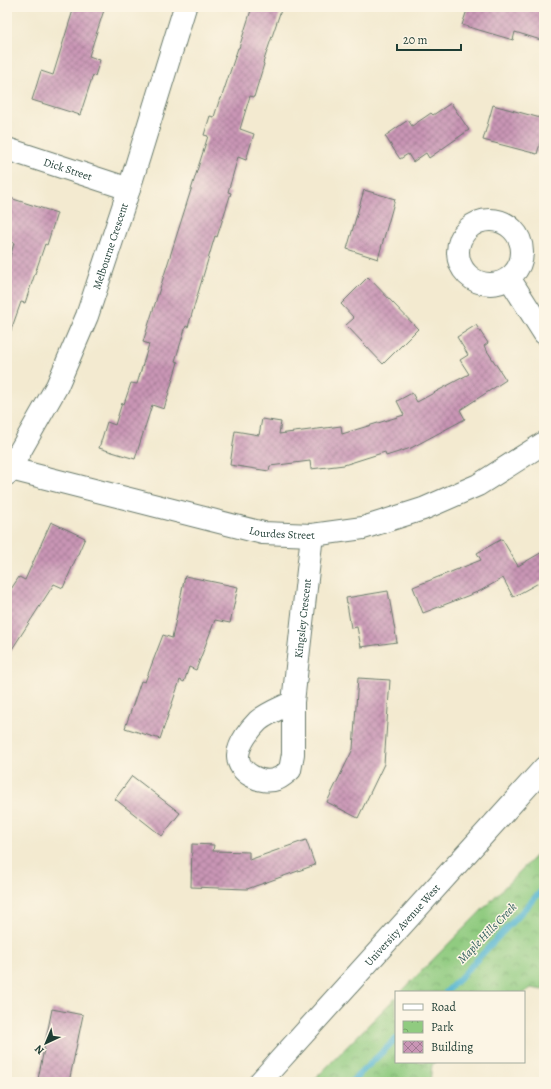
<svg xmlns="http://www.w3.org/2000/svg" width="551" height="1089" font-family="Alegreya,serif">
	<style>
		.park { fill: url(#park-crowns); stroke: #58845a }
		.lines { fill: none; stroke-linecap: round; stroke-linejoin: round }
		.stream { stroke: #53b5d1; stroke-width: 6 }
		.building { fill: url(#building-cross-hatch) }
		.minor-casing { stroke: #697a6b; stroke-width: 24 }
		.major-casing { stroke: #697a6b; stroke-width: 24 }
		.minor { stroke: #fff; stroke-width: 22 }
		.major { stroke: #fff; stroke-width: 22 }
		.labels { text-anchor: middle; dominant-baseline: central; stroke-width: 3; stroke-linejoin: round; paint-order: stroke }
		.street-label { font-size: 11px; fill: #1f3d34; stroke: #fcf5e5 }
		.water-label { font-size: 12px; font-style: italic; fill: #2c5b5b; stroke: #fcf5e5 }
	</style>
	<defs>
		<pattern id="park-crowns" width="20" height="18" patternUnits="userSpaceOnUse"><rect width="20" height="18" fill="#90cb80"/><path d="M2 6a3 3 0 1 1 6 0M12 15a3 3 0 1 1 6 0" fill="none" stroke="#75a66a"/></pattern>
		<pattern id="building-cross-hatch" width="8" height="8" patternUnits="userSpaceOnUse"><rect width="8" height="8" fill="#c995b5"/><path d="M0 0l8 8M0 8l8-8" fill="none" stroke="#a37b94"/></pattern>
	</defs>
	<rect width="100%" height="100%" fill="#fcf5e5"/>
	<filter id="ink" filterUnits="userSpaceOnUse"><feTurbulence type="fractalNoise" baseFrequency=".025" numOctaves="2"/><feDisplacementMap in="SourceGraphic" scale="8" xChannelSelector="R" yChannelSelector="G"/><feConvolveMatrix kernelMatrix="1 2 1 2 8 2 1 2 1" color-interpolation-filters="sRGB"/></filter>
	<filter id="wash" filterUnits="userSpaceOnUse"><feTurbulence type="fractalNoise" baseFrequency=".012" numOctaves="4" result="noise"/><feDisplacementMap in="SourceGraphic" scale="16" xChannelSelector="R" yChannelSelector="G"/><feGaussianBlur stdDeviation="0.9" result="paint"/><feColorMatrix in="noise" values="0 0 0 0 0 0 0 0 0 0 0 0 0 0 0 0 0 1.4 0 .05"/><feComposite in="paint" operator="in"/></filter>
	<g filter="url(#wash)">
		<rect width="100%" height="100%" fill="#f3ead0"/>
		<!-- park -->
		<path class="park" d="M 544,847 L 544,990 L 531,988 L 524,993 L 401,992 Z
			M 396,997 L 396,1062 L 435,1062 L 432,1065 L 430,1082 L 312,1082 Z"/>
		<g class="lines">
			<!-- stream -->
			<path class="stream" d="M 446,992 L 460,978 L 544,888
				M 351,1082 L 396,1039"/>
		</g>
		<g id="blocks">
			<!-- building -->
			<path class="building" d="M 74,7 L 105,7 L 89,56 L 100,60 L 95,76 L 93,75 L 80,115 L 32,100 L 41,71 L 53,75 Z
				M 252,7 L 282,7 L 263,63 L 264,64 L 254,97 L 250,96 L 240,129 L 254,134 L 246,160 L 238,157 L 228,192 L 231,193 L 217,237 L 215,236 L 188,327 L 186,326 L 175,361 L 178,362 L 164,409 L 152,405 L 135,459 L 99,448 L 107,422 L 115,425 L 122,403 L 124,404 L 131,383 L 137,384 L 149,344 L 143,342 L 208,136 L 204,135 L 210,116 L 214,117 L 220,98 L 221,99 L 238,48 L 239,48 Z
				M 468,7 L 544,7 L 544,41 L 515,32 L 513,40 L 462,25 Z
				M 451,103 L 469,130 L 429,158 L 426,153 L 413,162 L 408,154 L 400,159 L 385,136 L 408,120 L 412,126 L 431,113 L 433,115 Z
				M 493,105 L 544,119 L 544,141 L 541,140 L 537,154 L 483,140 Z
				M 364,190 L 395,199 L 378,259 L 347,249 Z
				M 7,197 L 57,213 L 47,245 L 45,244 L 25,303 L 21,302 L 10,333 L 7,333 L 7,267 L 14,243 L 7,241 Z
				M 368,277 L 418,329 L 383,364 L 346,325 L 354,318 L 341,304 Z
				M 476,325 L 488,343 L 484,346 L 506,380 L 460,410 L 465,419 L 411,448 L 386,456 L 385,452 L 344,465 L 311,469 L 310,461 L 270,466 L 269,471 L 230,465 L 235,431 L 259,435 L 262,419 L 281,422 L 279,434 L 341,426 L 342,434 L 404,415 L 397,401 L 412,393 L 417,402 L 469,374 L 460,360 L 468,355 L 457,337 Z
				M 51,522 L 85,538 L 63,588 L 54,584 L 7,657 L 7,595 L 19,577 L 25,580 Z
				M 502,539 L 518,566 L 544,551 L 544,580 L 513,597 L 503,578 L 480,591 L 423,613 L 413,587 L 481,560 L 477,553 Z
				M 185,576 L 238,587 L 230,623 L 215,620 L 196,670 L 189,667 L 184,682 L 180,680 L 160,739 L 125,728 L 141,681 L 145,682 L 163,635 L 172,638 Z
				M 388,591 L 397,642 L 361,647 L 357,627 L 351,628 L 346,598 Z
				M 358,678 L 390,680 L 384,764 L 358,818 L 327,802 L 353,749 Z
				M 132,776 L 180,813 L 162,836 L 115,799 Z
				M 306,840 L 315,865 L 247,889 L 191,887 L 192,844 L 214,845 L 213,851 L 249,852 L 249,860 Z
				M 52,1009 L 83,1015 L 69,1082 L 50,1082 L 38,1079 Z"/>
		</g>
	</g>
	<g filter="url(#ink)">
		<use href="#blocks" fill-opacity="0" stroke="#697a6b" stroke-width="1"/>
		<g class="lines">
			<!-- minor casing -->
			<g class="minor-casing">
				<g id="minor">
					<path id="s1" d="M 7,149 L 129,189"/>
					<circle cx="490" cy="252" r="32"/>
					<path d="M 509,278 L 544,333"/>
					<path id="s2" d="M 7,468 L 263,533 L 312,535 L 363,528 L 423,509 L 478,485 L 544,443"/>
					<path id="s3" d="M 7,474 L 57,386 L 87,316 L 129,189 L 185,7"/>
					<path id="s4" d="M 293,702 C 283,707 267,713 258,721 C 250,729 239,743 238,755 C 237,773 262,785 277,779 C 281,778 286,773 290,770 L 293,754 L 293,702 L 312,535"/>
				</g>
			</g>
			<!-- major casing -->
			<g class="major-casing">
				<g id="major">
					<path id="s5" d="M 260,1082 L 544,768"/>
				</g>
			</g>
			<!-- minor -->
			<use href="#minor" class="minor"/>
			<!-- major -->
			<use href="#major" class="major"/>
		</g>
	</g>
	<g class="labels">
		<!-- street labels -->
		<g class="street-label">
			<text stroke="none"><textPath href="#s1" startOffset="64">Dick Street</textPath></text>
			<text stroke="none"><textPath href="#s3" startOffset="251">Melbourne Crescent</textPath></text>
			<text stroke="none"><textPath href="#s2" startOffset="283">Lourdes Street</textPath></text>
			<text stroke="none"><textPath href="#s4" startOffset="301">Kingsley Crescent</textPath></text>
			<text stroke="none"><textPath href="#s5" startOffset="212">University Avenue West</textPath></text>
		</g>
		<!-- water labels -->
		<g class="water-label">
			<text transform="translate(487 933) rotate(-46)">Maple Hills Creek</text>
		</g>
	</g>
	<!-- margin -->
	<rect width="551" height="1089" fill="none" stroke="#fcf5e5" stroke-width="24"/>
	<!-- legend -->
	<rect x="395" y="991" width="130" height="72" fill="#fcf5e5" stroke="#a4ab9e"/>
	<rect x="403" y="1004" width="20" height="6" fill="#ffffff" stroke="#a4ab9e"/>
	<text x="431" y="1011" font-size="12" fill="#1f3d34">Road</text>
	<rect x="403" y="1021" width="20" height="12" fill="url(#park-crowns)" stroke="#a4ab9e"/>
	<text x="431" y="1031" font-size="12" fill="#1f3d34">Park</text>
	<rect x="403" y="1041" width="20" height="12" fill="url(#building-cross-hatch)" stroke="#a4ab9e"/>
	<text x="431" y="1051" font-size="12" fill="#1f3d34">Building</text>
	<!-- north arrow -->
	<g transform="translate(46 1043) rotate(224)" stroke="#fcf5e5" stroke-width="3" paint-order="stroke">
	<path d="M0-3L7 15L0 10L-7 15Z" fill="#1f3d34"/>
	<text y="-6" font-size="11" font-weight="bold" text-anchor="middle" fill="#1f3d34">N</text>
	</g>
	<!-- scale -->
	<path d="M397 44v6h64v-6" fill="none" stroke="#1f3d34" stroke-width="2"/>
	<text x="403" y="44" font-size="12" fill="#1f3d34" stroke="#fcf5e5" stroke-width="3" paint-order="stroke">20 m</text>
</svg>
